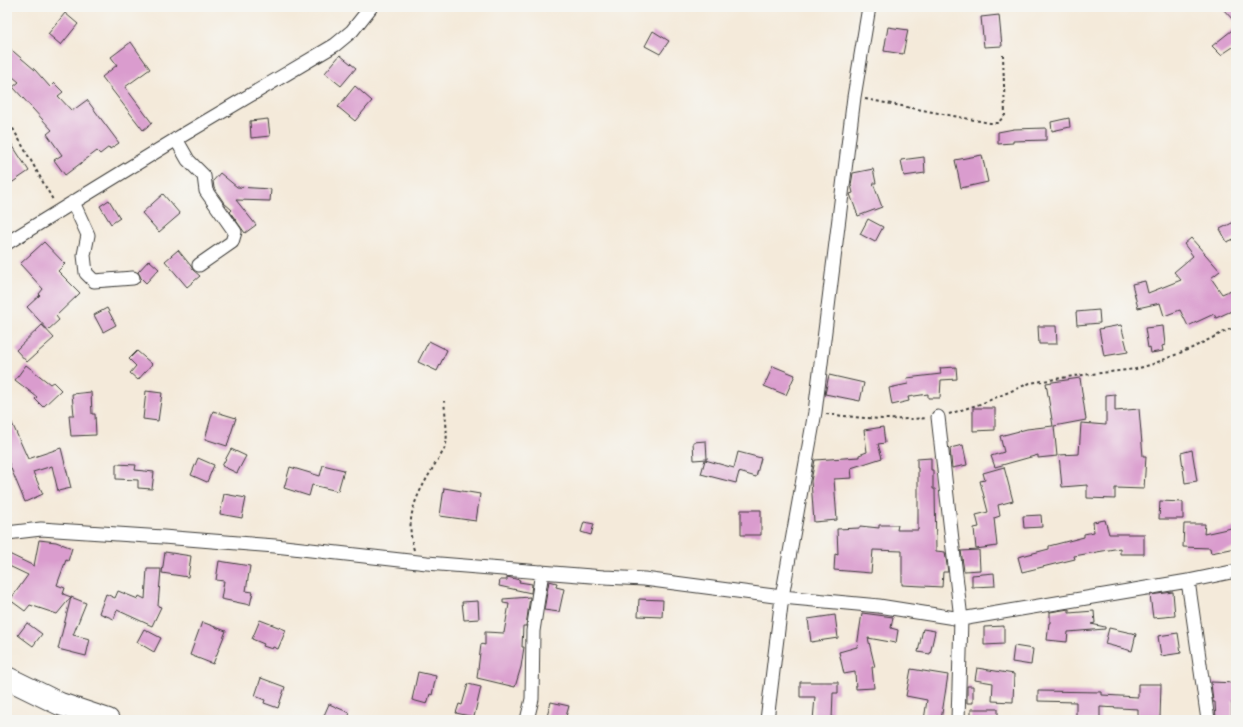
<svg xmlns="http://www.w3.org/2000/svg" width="1243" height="727" font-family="Dekko,sans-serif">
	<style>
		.building { fill: #da9cce }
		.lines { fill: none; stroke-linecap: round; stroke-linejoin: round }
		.street-casing { stroke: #3c3b38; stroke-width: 15 }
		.highway-casing { stroke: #3c3b38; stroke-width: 24 }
		.path { stroke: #3c3b38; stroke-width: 2; stroke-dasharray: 3 3; stroke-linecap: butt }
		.street { stroke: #fff; stroke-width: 13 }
		.highway { stroke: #fff; stroke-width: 22 }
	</style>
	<rect width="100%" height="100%" fill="#f6f6f2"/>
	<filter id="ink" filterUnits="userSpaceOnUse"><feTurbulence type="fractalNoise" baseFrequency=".025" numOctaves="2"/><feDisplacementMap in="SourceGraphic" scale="8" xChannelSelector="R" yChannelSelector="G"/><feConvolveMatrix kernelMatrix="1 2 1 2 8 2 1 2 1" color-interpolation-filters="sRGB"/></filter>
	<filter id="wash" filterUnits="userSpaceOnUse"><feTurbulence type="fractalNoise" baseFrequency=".012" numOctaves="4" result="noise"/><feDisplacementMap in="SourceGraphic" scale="16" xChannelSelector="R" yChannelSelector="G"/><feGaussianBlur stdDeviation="0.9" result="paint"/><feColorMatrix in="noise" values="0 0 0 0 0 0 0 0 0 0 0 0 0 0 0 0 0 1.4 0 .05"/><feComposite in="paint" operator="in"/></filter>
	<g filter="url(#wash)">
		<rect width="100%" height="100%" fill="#f4eada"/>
		<g id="blocks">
			<!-- building -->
			<path class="building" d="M 1221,7 L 1236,7 L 1236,23 Z
				M 65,13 L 78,24 L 61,45 L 48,34 Z
				M 999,15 L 1002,46 L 984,47 L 981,17 Z
				M 888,27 L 908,30 L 903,54 L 884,51 Z
				M 1236,27 L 1236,45 L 1221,55 L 1212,46 Z
				M 653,31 L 669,41 L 660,54 L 645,46 Z
				M 131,42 L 150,69 L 125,87 L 152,123 L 143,130 L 102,77 L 117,65 L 111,57 Z
				M 7,46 L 35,70 L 50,87 L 54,83 L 63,92 L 58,96 L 72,111 L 87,100 L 119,143 L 110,149 L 109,147 L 100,154 L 97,151 L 65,175 L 54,160 L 62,155 L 47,134 L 52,130 L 13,87 L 19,82 L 7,72 Z
				M 340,55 L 356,68 L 341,86 L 325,73 Z
				M 355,86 L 372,101 L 355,121 L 338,107 Z
				M 1069,118 L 1070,127 L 1052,131 L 1051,122 Z
				M 268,119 L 270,136 L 251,138 L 250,121 Z
				M 1046,128 L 1046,140 L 1013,141 L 1013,143 L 998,144 L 998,132 L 1014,129 Z
				M 7,137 L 29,171 L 7,186 Z
				M 982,155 L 988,182 L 961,188 L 955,160 Z
				M 924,157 L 925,173 L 904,176 L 901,160 Z
				M 873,169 L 876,183 L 873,183 L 882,207 L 858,216 L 850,194 L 853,193 L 851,185 L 853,173 Z
				M 220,173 L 237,187 L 271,189 L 270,201 L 236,200 L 256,225 L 245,233 L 230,212 L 232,210 L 224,203 L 214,188 L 213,181 Z
				M 163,194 L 180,214 L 159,232 L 142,213 Z
				M 109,200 L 120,218 L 111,224 L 100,206 Z
				M 868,219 L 883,227 L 875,242 L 860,234 Z
				M 1236,221 L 1236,238 L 1227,242 L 1220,229 Z
				M 1191,238 L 1220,271 L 1211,278 L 1222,294 L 1236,288 L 1236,309 L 1216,318 L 1214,314 L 1188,326 L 1180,310 L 1164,316 L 1160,303 L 1138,308 L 1132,284 L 1145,281 L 1148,293 L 1181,280 L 1174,272 L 1193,256 L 1184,244 Z
				M 44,242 L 65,264 L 58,271 L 80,293 L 56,316 L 59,320 L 48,330 L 27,307 L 40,295 L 39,294 L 43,289 L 20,264 Z
				M 178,250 L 191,266 L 193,270 L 200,276 L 187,287 L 165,261 Z
				M 149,260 L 159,269 L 146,283 L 141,278 L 138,272 Z
				M 107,308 L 116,325 L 103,332 L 94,315 Z
				M 1099,310 L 1100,323 L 1077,325 L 1076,312 Z
				M 42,325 L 54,338 L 27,362 L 16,350 Z
				M 1121,325 L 1128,352 L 1104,356 L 1099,329 Z
				M 1038,326 L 1056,326 L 1057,344 L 1039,344 Z
				M 1163,326 L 1165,345 L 1162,346 L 1163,351 L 1151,353 L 1150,347 L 1148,348 L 1145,328 Z
				M 429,341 L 447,350 L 437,371 L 418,362 Z
				M 137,351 L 152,364 L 138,380 L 130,373 L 136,366 L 129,359 Z
				M 26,365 L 50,384 L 53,382 L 61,390 L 43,407 L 35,399 L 37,397 L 15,380 Z
				M 773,366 L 795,375 L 786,395 L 764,386 Z
				M 956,367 L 957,379 L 941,380 L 940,398 L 928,398 L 928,394 L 908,397 L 909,401 L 892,405 L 889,388 L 908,384 L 907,378 L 941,374 L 940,368 Z
				M 829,375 L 864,383 L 860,401 L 825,394 Z
				M 1080,378 L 1086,420 L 1054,426 L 1057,456 L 1038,458 L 1038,455 L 995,467 L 991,456 L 1004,452 L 1000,436 L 1027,429 L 1053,426 L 1046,383 Z
				M 146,391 L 162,393 L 158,421 L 143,419 Z
				M 91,392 L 92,414 L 95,414 L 96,435 L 71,436 L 69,415 L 74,415 L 72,394 Z
				M 1115,394 L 1115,411 L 1139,409 L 1143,456 L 1146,456 L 1144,489 L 1115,488 L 1115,499 L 1087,498 L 1087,485 L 1062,487 L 1059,455 L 1079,454 L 1081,423 L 1106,425 L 1106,395 Z
				M 973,408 L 995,408 L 995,430 L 973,431 Z
				M 213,411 L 236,418 L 227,446 L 205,439 Z
				M 7,412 L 28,459 L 61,448 L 71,488 L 58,491 L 52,466 L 33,472 L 43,494 L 25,502 L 7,459 Z
				M 883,427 L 885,443 L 878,444 L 882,458 L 851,468 L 852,478 L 834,479 L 837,520 L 814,522 L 811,481 L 815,460 L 859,457 L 859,455 L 867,452 L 864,430 Z
				M 706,441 L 707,459 L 694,460 L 693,442 Z
				M 963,445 L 967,465 L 952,468 L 950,448 Z
				M 231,449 L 246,456 L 237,473 L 222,466 Z
				M 1192,450 L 1197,481 L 1185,483 L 1181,453 Z
				M 738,452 L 761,458 L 756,477 L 739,472 L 736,483 L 701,474 L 705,460 L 734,468 Z
				M 198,458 L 214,465 L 207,482 L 191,475 Z
				M 931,458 L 931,470 L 933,470 L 933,489 L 935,489 L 936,551 L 945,552 L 948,572 L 943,572 L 942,587 L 902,585 L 902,551 L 873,550 L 871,573 L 834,570 L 835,554 L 838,555 L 837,529 L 860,528 L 860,526 L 879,528 L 879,525 L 898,525 L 897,530 L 918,530 L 918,468 L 917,468 L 917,459 Z
				M 116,464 L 136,465 L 135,470 L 154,472 L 152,489 L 138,488 L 138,480 L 116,479 Z
				M 323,465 L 344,470 L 338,491 L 312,485 L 309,496 L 284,488 L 290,467 L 320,476 Z
				M 1004,467 L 1013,501 L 998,505 L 1000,516 L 994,518 L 997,546 L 976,549 L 974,528 L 979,527 L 976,515 L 988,512 L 980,481 L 985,480 L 983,473 Z
				M 444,488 L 480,494 L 476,521 L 440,516 Z
				M 224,494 L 246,498 L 242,518 L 220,514 Z
				M 1160,501 L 1183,502 L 1183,519 L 1159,519 Z
				M 741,510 L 761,510 L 761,535 L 741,535 Z
				M 1041,515 L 1042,527 L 1024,528 L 1023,516 Z
				M 1105,520 L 1109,534 L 1144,534 L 1144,554 L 1120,554 L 1120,548 L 1074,556 L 1075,559 L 1022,572 L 1018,557 L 1049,549 L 1049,546 L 1084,537 L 1084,534 L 1094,532 L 1093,522 Z
				M 584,522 L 594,524 L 591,535 L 581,532 Z
				M 1184,524 L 1205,524 L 1204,534 L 1236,527 L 1236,548 L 1211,553 L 1210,548 L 1183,547 Z
				M 39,540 L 56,542 L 72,548 L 68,561 L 66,560 L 57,585 L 65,588 L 63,594 L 71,597 L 57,614 L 30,605 L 25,611 L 10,600 L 28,575 L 7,565 L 7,553 L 34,566 Z
				M 979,550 L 980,570 L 964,571 L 961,551 Z
				M 165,552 L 191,556 L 188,577 L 162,573 Z
				M 219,561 L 250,566 L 246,591 L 253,592 L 250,605 L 221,599 L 224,581 L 216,580 Z
				M 147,569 L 161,569 L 158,606 L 161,607 L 152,626 L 117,610 L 114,619 L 99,613 L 106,594 L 115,598 L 118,591 L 138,599 L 139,596 L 145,599 Z
				M 994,573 L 995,586 L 972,587 L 972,575 Z
				M 507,577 L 520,580 L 519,582 L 532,584 L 531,593 L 499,586 L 500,580 L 507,580 Z
				M 549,581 L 557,583 L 556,587 L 564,589 L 559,612 L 544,610 Z
				M 1173,592 L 1175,616 L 1153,618 L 1150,595 Z
				M 71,597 L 86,603 L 73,635 L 90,639 L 86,656 L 58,649 Z
				M 530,597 L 526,626 L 523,626 L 522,647 L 524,647 L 521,667 L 515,687 L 477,678 L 481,644 L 485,645 L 485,632 L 504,633 L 509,604 L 503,603 L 503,599 Z
				M 639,599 L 663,600 L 662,617 L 638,616 Z
				M 478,601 L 479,619 L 464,620 L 462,602 Z
				M 1069,609 L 1069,613 L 1094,611 L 1095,623 L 1091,624 L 1105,627 L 1105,629 L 1068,632 L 1067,642 L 1047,640 L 1049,623 L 1050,623 L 1050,612 Z
				M 862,613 L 893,617 L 891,628 L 898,630 L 896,643 L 868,638 L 875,667 L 872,667 L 874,688 L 856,689 L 855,672 L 844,674 L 839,652 L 857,647 Z
				M 835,615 L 838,638 L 811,642 L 808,619 Z
				M 260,620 L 286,630 L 278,649 L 273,647 L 272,649 L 263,646 L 264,644 L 252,639 Z
				M 202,622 L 226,631 L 213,664 L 190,655 Z
				M 27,623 L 42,634 L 33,646 L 18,635 Z
				M 1004,626 L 1004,644 L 984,645 L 984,627 Z
				M 1109,628 L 1136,634 L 1132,651 L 1105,644 Z
				M 144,629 L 161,638 L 154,652 L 137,642 Z
				M 923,629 L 935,631 L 930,654 L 918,652 Z
				M 1178,633 L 1181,653 L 1161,656 L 1158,636 Z
				M 1014,646 L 1033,649 L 1031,665 L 1012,662 Z
				M 977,668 L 1014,674 L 1013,702 L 992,701 L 993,683 L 975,680 Z
				M 911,669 L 948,675 L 941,720 L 924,720 L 927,700 L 906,696 Z
				M 418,672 L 436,676 L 432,695 L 430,694 L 427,704 L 412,700 Z
				M 261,678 L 285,687 L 278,708 L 264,703 L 265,700 L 255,696 Z
				M 800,682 L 838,682 L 838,693 L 833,693 L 832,720 L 813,720 L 815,697 L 800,697 Z
				M 1211,682 L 1235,683 L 1234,702 L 1232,702 L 1232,720 L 1216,720 L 1215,702 L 1213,702 Z
				M 468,684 L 481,687 L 474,717 L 456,713 L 459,704 L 462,705 Z
				M 1138,684 L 1161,684 L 1160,718 L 1138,718 L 1138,709 L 1100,707 L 1100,720 L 1076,720 L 1076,702 L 1038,701 L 1038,691 L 1102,692 L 1102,695 L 1138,697 Z
				M 967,686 L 973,686 L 973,703 L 967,703 Z
				M 551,702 L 569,706 L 565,720 L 546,720 Z
				M 329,704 L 350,713 L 347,720 L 322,720 Z
				M 971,709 L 998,709 L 998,720 L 971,720 Z"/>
		</g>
	</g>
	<g filter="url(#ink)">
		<use href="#blocks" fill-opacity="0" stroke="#3c3b38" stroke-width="1"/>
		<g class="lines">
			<!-- street casing -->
			<g class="street-casing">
				<path id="street" d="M 176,139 L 188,160 L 204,176 L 206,191 L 235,232 L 232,242 L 199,265
					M 73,202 L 88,235 L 84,255 L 86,273 L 94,281 L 133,278
					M 7,243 L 183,135 L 335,45 L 352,31 L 371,7
					M 938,417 L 961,619 L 958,720
					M 7,533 L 41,529 L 163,537 L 275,546 L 427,563 L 604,577 L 644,579 L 782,597 L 879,606 L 961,619 L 1188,581 L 1236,571
					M 1188,581 L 1208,720
					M 527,720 L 532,699 L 533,631 L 542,572
					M 767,720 L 782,597 L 815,412 L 854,97 L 869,7"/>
			</g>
			<!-- highway casing -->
			<g class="highway-casing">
				<path id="highway" d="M 7,678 L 60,704 L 108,720"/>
			</g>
			<!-- path -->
			<path class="path" d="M 865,99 L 990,123 L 998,123 L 1005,115 L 1003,55
				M 7,118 L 53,200
				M 826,414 C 861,418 891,421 927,418
				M 949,414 L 983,403 L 1030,383 L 1074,376 L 1136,369 L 1153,364 L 1192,348 L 1236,326
				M 414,550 C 404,516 417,495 434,466 C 438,459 444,452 446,444 C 448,434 445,412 444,401"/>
			<!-- street -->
			<use href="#street" class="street"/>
			<!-- highway -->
			<use href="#highway" class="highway"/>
		</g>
	</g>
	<!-- margin -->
	<rect width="1243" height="727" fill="none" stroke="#f6f6f2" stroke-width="24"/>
</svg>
